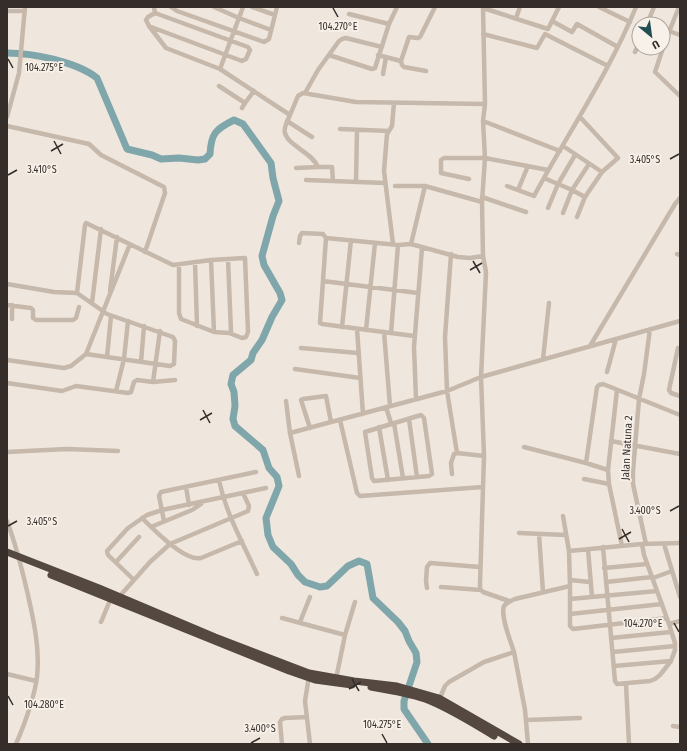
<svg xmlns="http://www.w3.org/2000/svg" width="687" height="751" font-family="'Fira Sans Condensed',sans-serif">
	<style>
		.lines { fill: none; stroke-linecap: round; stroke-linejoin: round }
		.river { stroke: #7fa6aa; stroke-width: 7 }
		.minor { stroke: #c6b8aa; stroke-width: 4.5 }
		.highway { stroke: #544841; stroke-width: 7 }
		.ticks { fill: none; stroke: #342d29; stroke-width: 1.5 }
		.labels { text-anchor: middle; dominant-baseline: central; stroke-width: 3.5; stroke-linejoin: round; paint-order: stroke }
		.street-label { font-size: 11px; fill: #342d29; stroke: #f8f1e9 }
		.ticks-label { font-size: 10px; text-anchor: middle; fill: #342d29; stroke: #f8f1e9; stroke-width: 3.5; stroke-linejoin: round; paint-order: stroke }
	</style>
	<rect width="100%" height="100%" fill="#efe7dd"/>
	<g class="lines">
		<!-- river -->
		<path class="river" d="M 7,53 C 33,53 77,62 97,78 L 127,149 L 152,155 L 161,159 L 179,158 L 198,160 L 205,159 L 210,154 C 211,133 216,129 234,120 L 243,124 L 271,163 L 273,178 L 279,201 L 273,216 L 262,256 L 264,265 L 280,293 L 282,300 L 272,317 L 262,340 L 253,353 L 251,360 L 233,375 L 231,384 L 234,392 L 235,406 L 233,419 L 235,426 L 263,450 L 269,468 L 277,477 L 279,486 L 266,518 L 268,535 L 273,547 L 291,564 L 298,575 L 305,582 L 320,587 L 327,586 L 348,566 L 359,561 L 367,564 L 373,598 L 398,622 L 405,631 L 409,641 L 416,653 L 417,662 L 404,701 L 404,709 L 428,744"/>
		<!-- minor -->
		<path class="minor" d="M 154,7 L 155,13 L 148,17 L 146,20 L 149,26 L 166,48 L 220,69 L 290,115 L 298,96 L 303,93 L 356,102 L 485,104
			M 171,7 L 177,11 L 264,42 L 269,39 L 277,7
			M 214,7 L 239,18 L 271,30
			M 252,7 L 275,15
			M 483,7 L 485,104 L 483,121 L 485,158 L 482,202 L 483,256 L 486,272 L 481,377 L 484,456 L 480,584 L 480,589 L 483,592 L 509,601
			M 599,7 L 630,22
			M 483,8 L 548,29 L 559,7
			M 7,11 L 25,11
			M 349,14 L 389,24
			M 516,18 L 520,7
			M 552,21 L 572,32 L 577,24 L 618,47
			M 647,24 L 654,7
			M 151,27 L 242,61 L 246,59 L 250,50 L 248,47 L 155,13
			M 669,31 L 680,35
			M 483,34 L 537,48 L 545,34 L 608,66
			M 663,47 L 679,7
			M 663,48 L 655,72 L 680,96
			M 635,52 L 639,43
			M 329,55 L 372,69 L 375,68 L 389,24 L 397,7
			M 378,55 L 401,61 L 402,65 L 404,67 L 426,71
			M 401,61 L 409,37 L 418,38 L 420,37 L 435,7
			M 220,69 L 243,7
			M 383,74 L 386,57
			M 219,86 L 245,103 L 254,91
			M 305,93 L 318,70 L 339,41 L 342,39 L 346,38 L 382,47
			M 242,108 L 245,103
			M 290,115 C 288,120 283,128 285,133 C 288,146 312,152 318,167 L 332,167 L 333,181
			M 7,117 L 19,73 L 25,7
			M 287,121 L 312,137
			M 483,121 L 560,151
			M 7,126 L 89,144 L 101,155 L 164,187 L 165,193 L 145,252
			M 340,129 L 389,131
			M 563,146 L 602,172
			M 296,168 L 318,167
			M 544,178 L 572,190 L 585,197
			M 469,179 L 441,173 L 441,160 L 444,158 L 485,158 L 548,170
			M 306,180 L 385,183
			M 356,182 L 357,130
			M 395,186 L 425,186
			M 507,186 L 534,196 C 568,133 609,73 636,7
			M 518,190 L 528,166
			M 482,197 L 526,212
			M 548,208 L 558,184 L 575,155
			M 563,213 L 572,190 L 589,164
			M 577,217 L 585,197 L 602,172 L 618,158 L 580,117
			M 299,243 L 300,236 L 302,233 L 323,234 L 326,238
			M 393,244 L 384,171 L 387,134 L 392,126 L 394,103
			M 411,244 L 425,186 L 482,202
			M 451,254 L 445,337 L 447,391 L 457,453
			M 677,254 L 680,255
			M 211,260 L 214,332
			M 195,262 L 197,326
			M 179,265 L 179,313 L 181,319 L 214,332 L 229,333 L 231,332 L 228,259
			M 323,281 L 418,293
			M 7,284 L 54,292 L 77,293 L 107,314 L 173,337 L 175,341 L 174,364 L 170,366 L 86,354 L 71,366 L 64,368 L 7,360
			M 110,291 L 117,237
			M 77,293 L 85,225 L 86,223 L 173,265 L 211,260 L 245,258 L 248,332 L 246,337 L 242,338 L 229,333
			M 92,303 L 101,229
			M 7,305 L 31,308 L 33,310 L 33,318 L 36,320 L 73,320 L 76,318 L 79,307
			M 12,319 L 12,305
			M 342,327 L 351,240
			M 357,329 L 363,414
			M 366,330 L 375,243
			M 384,332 L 390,406
			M 391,333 L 398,245
			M 414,336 L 322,324 L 320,323 L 326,238 L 398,245 L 411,244 L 458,257 L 470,258 L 483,256
			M 590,346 L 675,204 L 680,198
			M 301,348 L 358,353
			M 678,348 L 669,390 L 671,393 L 680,396
			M 86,354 L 130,244
			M 107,357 L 111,316
			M 543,359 L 549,303
			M 141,362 L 144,326
			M 295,369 L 360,378
			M 607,372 L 616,339
			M 153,382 L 160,331
			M 7,383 L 62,391 L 76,386 L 128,393 L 131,392 L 134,382 L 137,380 L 153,382 L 175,380
			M 617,390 L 608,470 L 609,484 L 622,546
			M 116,391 L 124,359 L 128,321
			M 416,399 L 414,347 L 422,248
			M 286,401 L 290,433 L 299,476
			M 386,407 L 391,423
			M 421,415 L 424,418 L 432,474 L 429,476 L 374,481 L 372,478 L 365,432 Z
			M 409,419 L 417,477
			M 340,420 L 357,493 L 360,496 L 483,487
			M 394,423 L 403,478
			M 379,427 L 388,480
			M 310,428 L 301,400 L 303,399 L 326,396 L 331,422
			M 290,433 L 447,391 L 481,377 L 680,321
			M 611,441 L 680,454
			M 524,447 L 586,463 L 608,470
			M 7,452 L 67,449 L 118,451
			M 586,463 L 597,387 L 599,385 L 603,384 L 680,415
			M 452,474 L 451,463 L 454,454 L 457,453 L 484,456
			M 584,479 L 609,484
			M 219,480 C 226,514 243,543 257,574
			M 186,487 L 189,505
			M 563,516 L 569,551
			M 142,518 C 153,529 185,562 201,558 L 242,541
			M 7,521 C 16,545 22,569 28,595 C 34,622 40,649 37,677 C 34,700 25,723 16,744
			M 164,521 L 159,496 L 161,492 L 256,472
			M 151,527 L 192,510 L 201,504
			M 519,533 L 566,535
			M 539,534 L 543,592
			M 646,544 L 633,484 L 633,471 L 639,399 L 644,374 L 650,329
			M 664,544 L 680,597
			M 603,547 L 615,681 L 617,684 L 650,681 L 655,679 L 660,675 L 671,661 L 675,650 L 675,643 L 669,624 L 644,555 L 642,544
			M 588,549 L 592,597
			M 116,562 L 139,537
			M 604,568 L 647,564
			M 653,578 L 672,571
			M 134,580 L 108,555 L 107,551 L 128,528 L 147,515 L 162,510 L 266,488
			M 570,580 L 590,582
			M 606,582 L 652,577
			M 570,586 L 570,626 L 573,629 L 667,618
			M 441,587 L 481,590
			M 427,588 L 426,581 L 427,567 L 430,563 L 480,567
			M 118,598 L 150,562 L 170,544 L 248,511 L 249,506 L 243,493
			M 570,599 L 657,591
			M 570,614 L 662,604
			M 282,618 L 345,635 L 336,679
			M 101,622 L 111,598
			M 300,622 L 310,597
			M 669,624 L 680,621
			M 345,635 L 355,602
			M 611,638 L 671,632
			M 514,652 L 525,710 L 528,744
			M 613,652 L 675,646
			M 614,666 L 671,661
			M 7,674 L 36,681
			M 309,676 L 305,701 L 310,744
			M 626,684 L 629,744
			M 439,700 L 445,686 L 449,682 L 484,662 L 514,652 C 511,642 500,616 504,606 C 507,602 511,601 515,599 L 570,586 L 569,551 L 642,544 L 680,543
			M 527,720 L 580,718
			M 673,726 L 680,727
			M 282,744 L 280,722 L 282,719 L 285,718 L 307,717"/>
		<!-- highway -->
		<path class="highway" d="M 7,552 L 99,588 L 215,637 L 309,673 L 354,681 L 397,686 L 439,698 L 519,744
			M 51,575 L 289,671 L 315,680 L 352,685
			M 371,687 C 389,690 408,693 425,699 C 449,708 472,723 494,736"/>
	</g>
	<!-- ticks -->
	<path class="ticks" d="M 333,8 L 338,17M 8,59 L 13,68M 54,141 L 61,154M 51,151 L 63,144M 670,159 L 679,154M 8,175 L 17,170M 473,261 L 480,273M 470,270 L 482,263M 203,410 L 210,423M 200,420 L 212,413M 670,511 L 679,506M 8,526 L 17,521M 622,529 L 629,542M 619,539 L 631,532M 674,623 L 679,632M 352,679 L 359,691M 349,689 L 361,682M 8,696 L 13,705M 382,734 L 387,743M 251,743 L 260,738"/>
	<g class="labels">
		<!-- street labels -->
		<g class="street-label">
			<text transform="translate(627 448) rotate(-87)">Jalan Natuna 2</text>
		</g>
	</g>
	<g class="ticks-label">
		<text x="338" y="30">104.270°E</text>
		<text x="44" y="71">104.275°E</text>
		<text x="645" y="163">3.405°S</text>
		<text x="42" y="173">3.410°S</text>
		<text x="645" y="514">3.400°S</text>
		<text x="42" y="525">3.405°S</text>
		<text x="643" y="627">104.270°E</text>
		<text x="44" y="708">104.280°E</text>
		<text x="382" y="728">104.275°E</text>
		<text x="260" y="732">3.400°S</text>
	</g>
	<!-- border -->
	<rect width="687" height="751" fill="none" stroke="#342d29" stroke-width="16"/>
	<!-- north arrow -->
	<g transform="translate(651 36) rotate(151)"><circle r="19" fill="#f8f1e9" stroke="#aaa39c"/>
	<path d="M0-3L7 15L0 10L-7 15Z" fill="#224d52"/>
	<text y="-6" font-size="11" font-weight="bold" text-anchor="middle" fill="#342d29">U</text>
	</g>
</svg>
